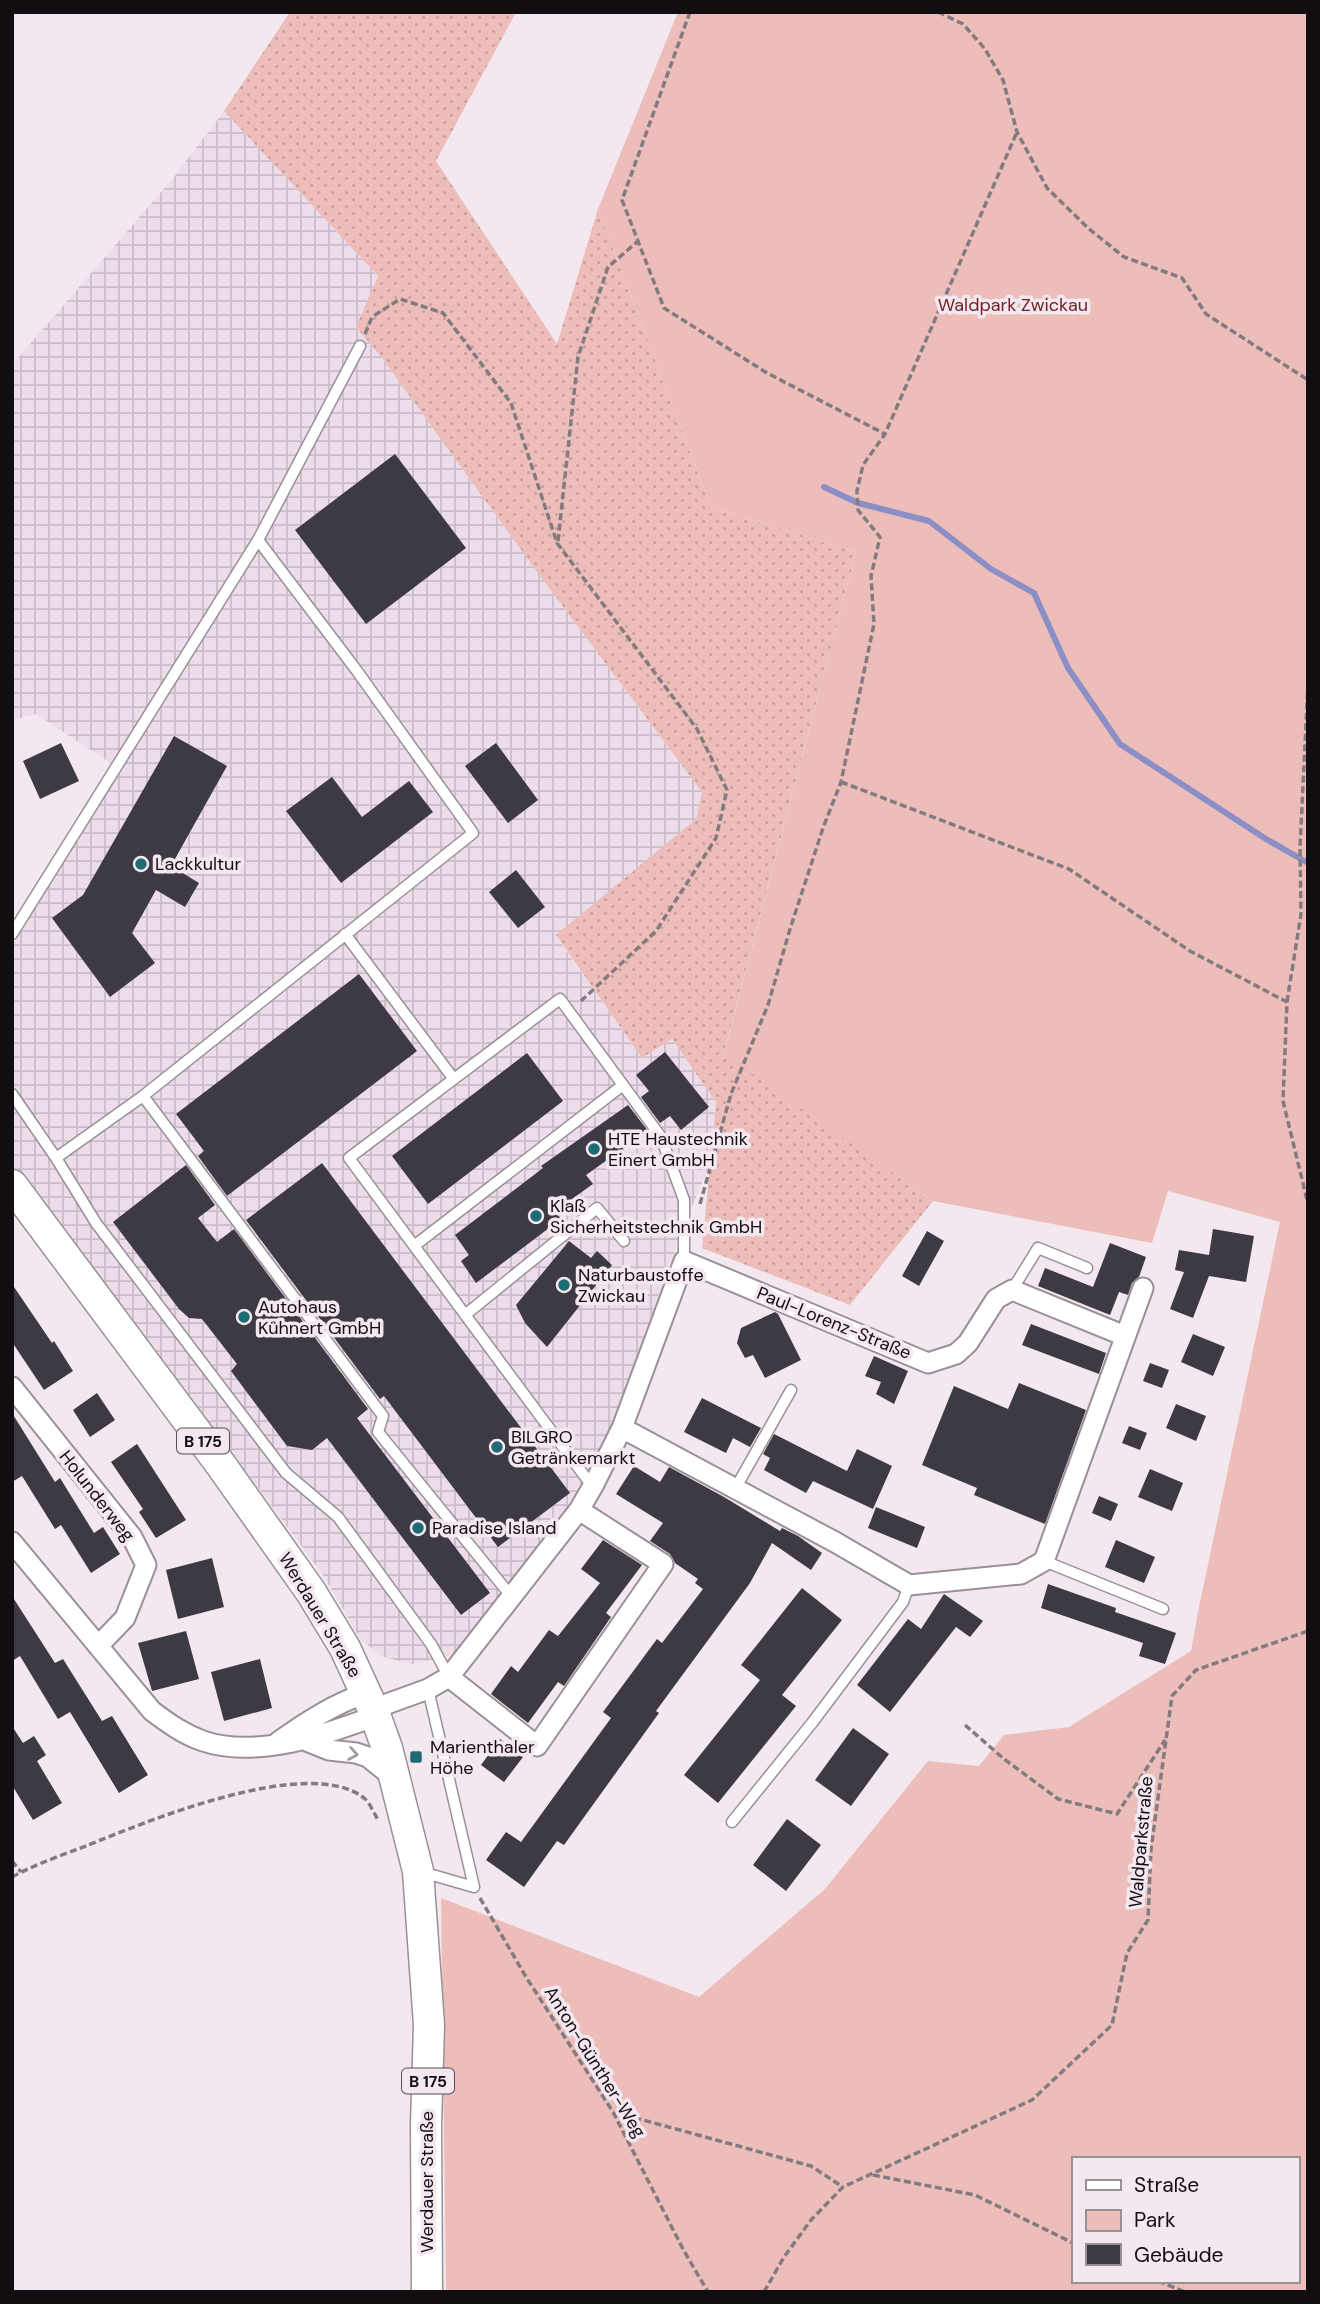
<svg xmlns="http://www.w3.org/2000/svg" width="1320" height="2304" font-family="'DM Sans',sans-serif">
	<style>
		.industrial { fill: url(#industrial-grid) }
		.grass { fill: url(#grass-dots) }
		.park { fill: #edbdba; fill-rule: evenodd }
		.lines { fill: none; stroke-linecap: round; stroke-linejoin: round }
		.stream { stroke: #8c8fc5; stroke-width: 6 }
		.building { fill: #3e3a43 }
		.lane-casing { stroke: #9a9098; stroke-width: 13 }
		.street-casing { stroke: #9a9098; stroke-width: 23 }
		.primary-casing { stroke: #9a9098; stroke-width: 33 }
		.path { stroke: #827b80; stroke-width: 3.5; stroke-dasharray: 7 3.5; stroke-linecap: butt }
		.lane { stroke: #fff; stroke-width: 10 }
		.street { stroke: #fff; stroke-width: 19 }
		.primary { stroke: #fff; stroke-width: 30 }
		.oneway { stroke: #a09e9f }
		.poi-dot { fill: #1f6a73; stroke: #f3e8f0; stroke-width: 2.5 }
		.labels { text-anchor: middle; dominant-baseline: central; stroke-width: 7; stroke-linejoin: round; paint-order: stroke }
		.shield { fill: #f3e8f0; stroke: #554f53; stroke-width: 2 }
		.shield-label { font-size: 16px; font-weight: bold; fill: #110d10 }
		.park-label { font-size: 18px; fill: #702224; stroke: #f3e8f0 }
		.poi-label { font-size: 18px; fill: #110d10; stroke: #f3e8f0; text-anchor: start }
		.street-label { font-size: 18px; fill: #110d10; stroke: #f3e8f0 }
	</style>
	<defs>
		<pattern id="industrial-grid" width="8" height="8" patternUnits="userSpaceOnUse" patternTransform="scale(1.75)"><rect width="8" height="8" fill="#eddcea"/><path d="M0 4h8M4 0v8" fill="none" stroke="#cabcc8"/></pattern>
		<pattern id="grass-dots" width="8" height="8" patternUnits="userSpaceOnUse" patternTransform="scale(1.75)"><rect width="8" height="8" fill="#edbdba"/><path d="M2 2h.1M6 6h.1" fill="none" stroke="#caa19f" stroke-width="1.8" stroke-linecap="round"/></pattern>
	</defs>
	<rect width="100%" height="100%" fill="#f3e8f0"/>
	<!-- industrial -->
	<path class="industrial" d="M 224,111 L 378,276 L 356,327 L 382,358 L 540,576 L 702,792 L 696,819 L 556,936 L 642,1058 L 672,1039 L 716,1102 L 709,1166 L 680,1236 L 604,1446 L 567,1507 L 456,1654 L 412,1664 L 383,1657 L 361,1640 L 323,1575 L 219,1435 L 12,1167 L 12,945 L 121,770 L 36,714 L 12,720 L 12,365 L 174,177 Z"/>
	<!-- grass -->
	<path class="grass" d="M 290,12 L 516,12 L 436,161 L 557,344 L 598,209 L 711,507 L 856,552 L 724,1053 L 933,1201 L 850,1305 L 702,1248 L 716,1102 L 672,1039 L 642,1058 L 556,935 L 696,819 L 702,792 L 540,576 L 382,358 L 356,327 L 378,276 L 224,111 Z"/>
	<!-- park -->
	<path class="park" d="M 678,12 L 1308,12 L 1308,2292 L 446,2292 L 441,1898 L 699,1997 L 825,1889 L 928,1761 L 979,1766 L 1004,1735 L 1069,1727 L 1191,1651 L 1198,1612 L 1280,1222 L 1168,1191 L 1152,1243 L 933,1201 L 724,1054 L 856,552 L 711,507 L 598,209 ZM 1073,2159 L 1297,2159 L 1297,2281 L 1073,2281 Z"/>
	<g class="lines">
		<!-- stream -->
		<path class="stream" d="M 824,487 L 858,503 L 929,521 L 991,569 L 1034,593 L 1068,668 L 1120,744 L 1266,839 L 1308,863"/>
	</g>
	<!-- building -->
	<path class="building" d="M 395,454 L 466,548 L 366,624 L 295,530 Z
		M 174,736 L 227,766 L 171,866 L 199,883 L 185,907 L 156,890 L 132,933 L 155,963 L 110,997 L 52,918 L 83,895 Z
		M 61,743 L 79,781 L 40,799 L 23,761 Z
		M 496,743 L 538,800 L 508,823 L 465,766 Z
		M 332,777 L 362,817 L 409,781 L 433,812 L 341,883 L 286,811 Z
		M 516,870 L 545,907 L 518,928 L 489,892 Z
		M 359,974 L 417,1051 L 227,1196 L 198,1156 L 204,1151 L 176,1114 Z
		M 665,1052 L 709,1107 L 681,1130 L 670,1116 L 660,1123 L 641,1097 L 649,1091 L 636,1075 Z
		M 527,1053 L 563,1101 L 428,1204 L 392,1156 Z
		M 628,1105 L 648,1131 L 586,1175 L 593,1184 L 555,1211 L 561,1219 L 476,1283 L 461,1261 L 469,1255 L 455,1235 L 543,1168 L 541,1166 Z
		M 322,1163 L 570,1493 L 498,1547 L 384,1396 L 380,1399 L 246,1220 Z
		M 186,1165 L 215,1205 L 198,1218 L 217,1242 L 234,1229 L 368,1409 L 357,1418 L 490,1593 L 461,1615 L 327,1438 L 312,1450 L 287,1446 L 231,1371 L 237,1364 L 202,1319 L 189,1318 L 179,1309 L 113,1222 Z
		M 1213,1229 L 1254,1236 L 1246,1282 L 1209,1276 L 1193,1318 L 1170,1309 L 1184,1272 L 1175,1270 L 1179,1250 L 1209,1255 Z
		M 927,1231 L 944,1241 L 919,1286 L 902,1276 Z
		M 569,1241 L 591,1258 L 597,1251 L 612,1265 L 547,1347 L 525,1323 L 516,1305 Z
		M 1110,1243 L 1146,1257 L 1139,1277 L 1132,1283 L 1128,1295 L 1119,1292 L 1110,1315 L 1038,1286 L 1045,1268 L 1093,1287 Z
		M 12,1284 L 52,1343 L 54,1341 L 73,1371 L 44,1390 L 12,1342 Z
		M 775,1312 L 778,1314 L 801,1360 L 765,1378 L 753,1355 L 745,1358 L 737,1343 L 741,1328 Z
		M 1031,1324 L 1106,1353 L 1099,1374 L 1022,1345 Z
		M 1193,1334 L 1225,1347 L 1213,1376 L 1181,1362 Z
		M 874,1356 L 908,1371 L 894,1404 L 876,1394 L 881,1382 L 865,1376 Z
		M 1150,1363 L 1169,1370 L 1162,1388 L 1143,1381 Z
		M 1019,1383 L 1086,1410 L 1045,1524 L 974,1495 L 977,1488 L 922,1465 L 954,1386 L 1008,1409 Z
		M 97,1393 L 115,1420 L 90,1437 L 73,1410 Z
		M 702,1398 L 761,1428 L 750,1447 L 733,1438 L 726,1453 L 684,1432 Z
		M 1176,1404 L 1206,1416 L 1196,1441 L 1166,1428 Z
		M 12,1413 L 55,1482 L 60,1478 L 94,1533 L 103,1527 L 120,1554 L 91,1573 L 61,1525 L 55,1529 L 22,1476 L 12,1482 Z
		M 1129,1426 L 1147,1433 L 1140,1450 L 1122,1443 Z
		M 774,1434 L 847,1471 L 857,1449 L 892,1466 L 873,1509 L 813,1481 L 806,1493 L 764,1470 L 770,1458 L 763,1454 Z
		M 137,1444 L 186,1520 L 156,1538 L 139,1512 L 143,1509 L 111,1462 Z
		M 634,1466 L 660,1482 L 669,1467 L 724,1497 L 780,1531 L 782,1528 L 798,1536 L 822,1553 L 811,1570 L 772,1543 L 750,1583 L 656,1711 L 659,1713 L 564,1845 L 557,1841 L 524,1887 L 486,1860 L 506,1832 L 521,1842 L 611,1718 L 603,1712 L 657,1639 L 662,1643 L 703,1589 L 695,1583 L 698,1579 L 675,1563 L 670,1554 L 650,1541 L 663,1523 L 616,1494 Z
		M 1150,1469 L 1183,1483 L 1172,1511 L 1138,1497 Z
		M 1099,1496 L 1118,1504 L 1111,1521 L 1092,1513 Z
		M 876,1507 L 925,1527 L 917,1548 L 868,1528 Z
		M 603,1540 L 642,1565 L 606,1613 L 611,1617 L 564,1686 L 558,1682 L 528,1723 L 491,1694 L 511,1666 L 518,1672 L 549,1630 L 558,1636 L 600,1583 L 581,1569 Z
		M 1116,1540 L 1155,1557 L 1144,1583 L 1105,1567 Z
		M 212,1558 L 224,1607 L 178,1619 L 166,1570 Z
		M 1048,1584 L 1116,1608 L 1115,1612 L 1176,1633 L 1165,1664 L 1139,1656 L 1143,1643 L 1041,1608 Z
		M 802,1588 L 842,1620 L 782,1695 L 796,1706 L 718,1803 L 684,1775 L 760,1680 L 741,1665 Z
		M 944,1594 L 983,1621 L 970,1637 L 956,1627 L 890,1712 L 857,1685 L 908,1619 L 921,1629 Z
		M 12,1596 L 55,1663 L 63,1659 L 102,1721 L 112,1716 L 148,1775 L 119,1793 L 70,1712 L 58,1719 L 20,1656 L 12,1661 Z
		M 186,1631 L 199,1679 L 152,1691 L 138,1643 Z
		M 260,1659 L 272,1708 L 224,1721 L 211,1672 Z
		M 12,1726 L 23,1743 L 34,1736 L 46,1755 L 37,1761 L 62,1803 L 33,1820 L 12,1785 Z
		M 853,1728 L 889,1754 L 851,1806 L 815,1780 Z
		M 500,1739 L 523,1757 L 504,1782 L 481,1765 Z
		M 787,1819 L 821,1845 L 786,1891 L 753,1865 Z"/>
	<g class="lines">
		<!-- lane casing -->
		<g class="lane-casing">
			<path id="lane" d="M 258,540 L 360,346
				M 12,934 L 258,540 L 357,671 L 473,833 L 143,1096 L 56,1158
				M 345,934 L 453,1078
				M 12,1094 L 56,1158 L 96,1223 L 286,1473 L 338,1517 L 431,1644 L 449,1677
				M 143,1096 L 383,1416 L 378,1432 L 511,1596
				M 414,1246 L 623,1085
				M 1012,1290 L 1038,1248 L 1087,1268
				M 465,1315 L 597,1208 L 624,1241
				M 592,1486 L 349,1158 L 560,999 L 661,1137 L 684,1200 L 684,1261
				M 735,1489 L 791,1390
				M 1044,1561 L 1163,1609
				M 732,1822 L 812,1723 L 903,1602 L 909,1585
				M 422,1872 L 474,1887 L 428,1689"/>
		</g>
		<!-- street casing -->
		<g class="street-casing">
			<path id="street" d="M 12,1387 L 132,1537 L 146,1565 L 125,1618 L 98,1646
				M 622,1428 L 835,1542 L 909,1585 L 1021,1574 L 1044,1561 L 1143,1288
				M 12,1542 L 152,1711 C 168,1723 183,1734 203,1741 C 256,1759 325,1735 375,1716
				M 449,1677 L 537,1746 L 663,1564 L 579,1510
				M 373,1709 L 428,1689 L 449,1677 L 579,1510 L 593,1486 L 622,1428 L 684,1261 L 928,1363 L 956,1354 L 968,1343 L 996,1299 L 1012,1290 L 1125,1336
				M 304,1740 L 329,1750 L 356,1753 L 368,1757 L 394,1778
				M 278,1742 C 306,1722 334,1704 366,1693"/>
		</g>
		<!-- primary casing -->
		<g class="primary-casing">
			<path id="primary" d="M 12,1185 L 221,1465 L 311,1592 L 345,1648 L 373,1709 L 387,1748 L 418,1871 L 429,2025 L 426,2125 L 427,2292"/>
		</g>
		<!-- path -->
		<path class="path" d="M 690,12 L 622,200 L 664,308 L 767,373 L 885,434
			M 938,12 L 963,24 L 985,49 L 1003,80 L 1017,132 L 1047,188 L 1088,228 L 1124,257 L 1182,278 L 1206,314 L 1308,380
			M 365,334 L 372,317 L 400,299 L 443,313 L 511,403 L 557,543 L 697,729 L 727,790 L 716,838 L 656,931 L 581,1001
			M 558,541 L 578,357 L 608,267 L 637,242
			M 841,782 L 1069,869 L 1190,951 L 1287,1002 L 1283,1101 L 1308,1204
			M 1287,1002 L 1301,914 L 1300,847 L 1308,684
			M 700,1204 L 731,1094 L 768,1005 L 790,929 L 823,828 L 841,782 L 874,624 L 871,576 L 880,537 L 858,510 L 857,491 L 863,465 L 885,434 L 1017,132
			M 965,1725 L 1004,1759 L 1058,1799 L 1117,1814 L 1165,1740
			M 12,1861 L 21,1872
			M 12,1877 C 36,1864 62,1855 86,1846 C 145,1822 308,1754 364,1798 C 370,1803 374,1813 378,1820
			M 480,1898 L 526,1977 L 613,2112 L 684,2251 L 708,2292
			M 614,2112 L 811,2166 L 843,2187
			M 873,2175 L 975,2195 L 1073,2243
			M 1158,2281 L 1185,2292
			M 764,2292 L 784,2257 L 811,2220 L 843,2187 L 1032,2100 L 1112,2025 L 1127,1953 L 1148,1920 L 1151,1849 L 1172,1696 L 1196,1670 L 1308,1631"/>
		<!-- lane -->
		<use href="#lane" class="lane"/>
		<!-- street -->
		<use href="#street" class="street"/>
		<!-- primary -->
		<use href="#primary" class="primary"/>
	</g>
	<!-- one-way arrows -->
	<defs><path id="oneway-chevron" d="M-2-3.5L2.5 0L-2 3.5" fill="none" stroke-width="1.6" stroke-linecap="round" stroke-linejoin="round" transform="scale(1.75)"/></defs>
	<use class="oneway" href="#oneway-chevron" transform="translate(353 1754) rotate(10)"/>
	<!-- markers -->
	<g class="poi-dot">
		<circle cx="141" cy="864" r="7"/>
		<circle cx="594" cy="1149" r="7"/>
		<circle cx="536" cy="1216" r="7"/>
		<circle cx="564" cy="1285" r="7"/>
		<circle cx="244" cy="1317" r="7"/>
		<circle cx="497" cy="1447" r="7"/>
		<circle cx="418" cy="1528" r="7"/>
		<rect x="409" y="1750" width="14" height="14" rx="3.5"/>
	</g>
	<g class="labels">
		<!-- shield labels -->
		<g class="shield">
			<rect x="177" y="1428.5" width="52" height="25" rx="5"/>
			<rect x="402" y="2068.5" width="52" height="25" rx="5"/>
		</g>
		<g class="shield-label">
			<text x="203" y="1441">B 175</text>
			<text x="428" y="2081">B 175</text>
		</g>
		<!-- park labels -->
		<g class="park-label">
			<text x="1013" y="305">Waldpark Zwickau</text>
		</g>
		<!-- poi labels -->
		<g class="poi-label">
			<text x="155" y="864">Lackkultur</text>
			<text x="608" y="1139">HTE Haustechnik<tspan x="608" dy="21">Einert GmbH</tspan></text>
			<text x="550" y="1206">Klaß<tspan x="550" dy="21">Sicherheitstechnik GmbH</tspan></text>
			<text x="578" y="1275">Naturbaustoffe<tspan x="578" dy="21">Zwickau</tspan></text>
			<text x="258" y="1307">Autohaus<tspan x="258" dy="21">Kühnert GmbH</tspan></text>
			<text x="511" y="1437">BILGRO<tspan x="511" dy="21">Getränkemarkt</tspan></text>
			<text x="432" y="1528">Paradise Island</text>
			<text x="430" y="1747">Marienthaler<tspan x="430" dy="21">Höhe</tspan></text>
		</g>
		<!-- street labels -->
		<g class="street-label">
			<text transform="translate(834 1323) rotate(22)">Paul-Lorenz-Straße</text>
			<text transform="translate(97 1496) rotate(52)">Holunderweg</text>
			<text transform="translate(320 1615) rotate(59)">Werdauer Straße</text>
			<text transform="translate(1141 1842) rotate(-85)">Waldparkstraße</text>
			<text transform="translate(595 2062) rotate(58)">Anton-Günther-Weg</text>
			<text transform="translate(427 2182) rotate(-90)">Werdauer Straße</text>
		</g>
	</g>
	<!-- border -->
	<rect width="1320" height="2304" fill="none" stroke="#110d10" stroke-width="28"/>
	<!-- legend -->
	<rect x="1072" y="2157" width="228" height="126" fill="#f3e8f0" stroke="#999096" stroke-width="2"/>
	<rect x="1086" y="2180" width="35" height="10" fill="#ffffff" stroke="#999096" stroke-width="2"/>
	<text x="1134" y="2192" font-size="21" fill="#110d10">Straße</text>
	<rect x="1086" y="2210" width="35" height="21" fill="#edbdba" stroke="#999096" stroke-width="2"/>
	<text x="1134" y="2227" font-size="21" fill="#110d10">Park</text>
	<rect x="1086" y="2244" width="35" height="21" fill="#3e3a43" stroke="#999096" stroke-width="2"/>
	<text x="1134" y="2262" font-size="21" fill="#110d10">Gebäude</text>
</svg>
